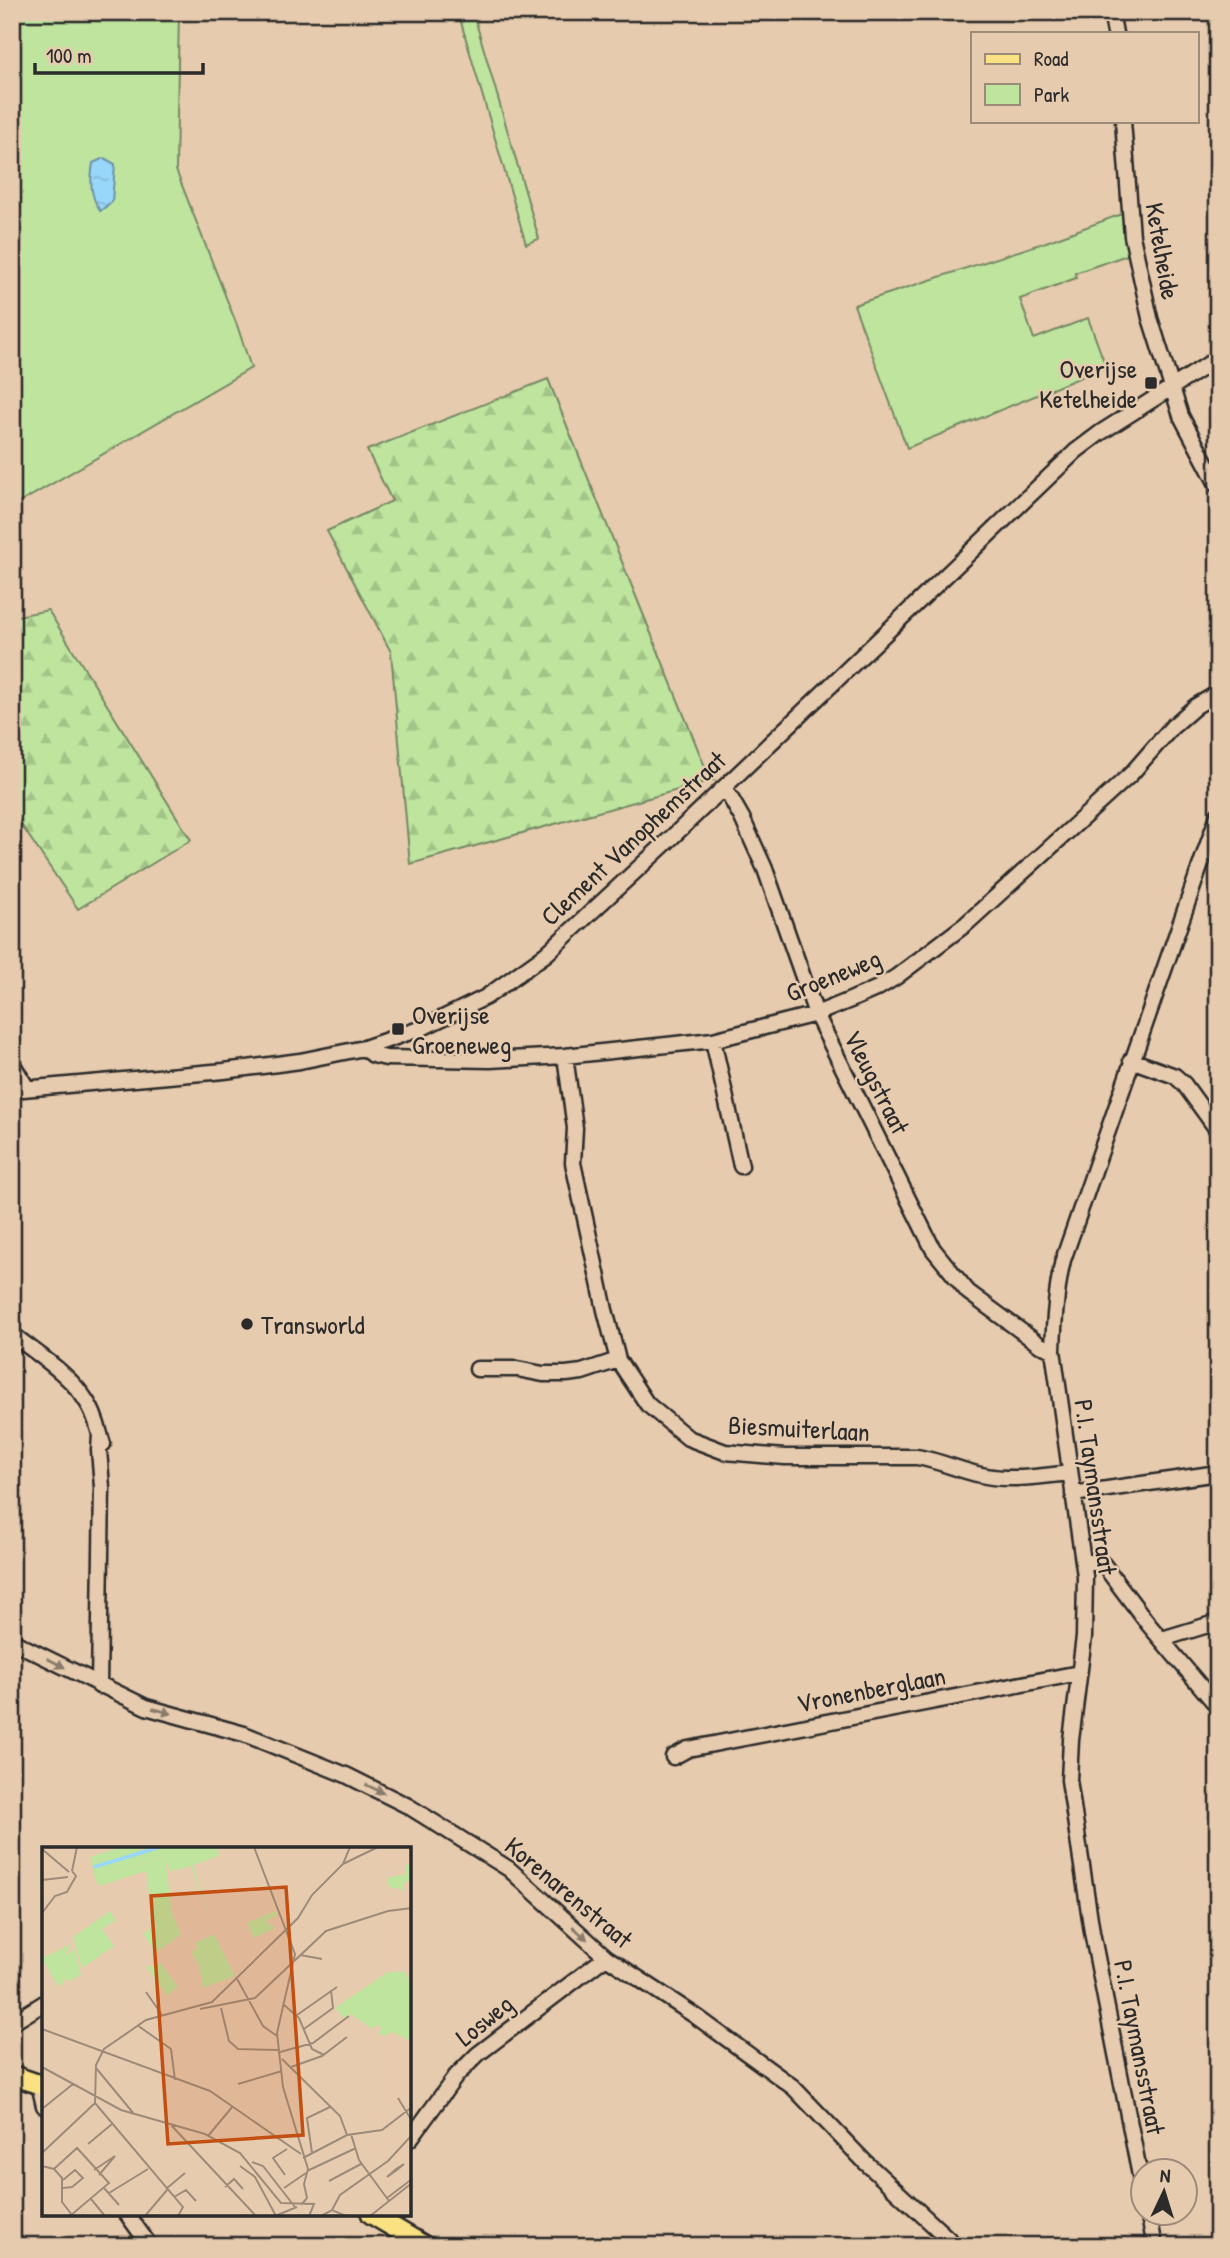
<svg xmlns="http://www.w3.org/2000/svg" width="1230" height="2258" font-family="'Patrick Hand',sans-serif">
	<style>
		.green { fill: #bee49e; stroke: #748864; stroke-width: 2 }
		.forest { fill: url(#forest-firs); stroke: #748864; stroke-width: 2 }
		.water { fill: url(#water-ripples); stroke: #6c92a7; stroke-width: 2 }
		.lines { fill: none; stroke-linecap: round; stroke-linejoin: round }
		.minor-casing { stroke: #2b2b2b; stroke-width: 19 }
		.major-casing { stroke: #2b2b2b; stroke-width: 23 }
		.minor { stroke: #e7cbae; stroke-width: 14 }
		.major { stroke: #fae181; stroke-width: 18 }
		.oneway { fill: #897b6c }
		.poi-dot { fill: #2b2b2b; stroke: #e7cbae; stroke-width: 2.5 }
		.labels { text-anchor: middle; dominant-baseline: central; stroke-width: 5; stroke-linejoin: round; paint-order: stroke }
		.street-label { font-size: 26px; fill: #2b2b2b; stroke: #e7cbae }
		.poi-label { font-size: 26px; fill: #2b2b2b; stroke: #e7cbae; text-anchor: start }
		.inset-river { fill: none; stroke: #98d6fa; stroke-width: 3.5 }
		.inset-road { fill: none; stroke: #9c8b7a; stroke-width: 2 }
		.view { fill: #c25012; fill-opacity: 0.15; stroke: #c25012; stroke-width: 3.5 }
		.inset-edge { fill: none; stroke: #2b2b2b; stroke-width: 3.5 }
	</style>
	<defs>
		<pattern id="forest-firs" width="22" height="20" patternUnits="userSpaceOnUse" patternTransform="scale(1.75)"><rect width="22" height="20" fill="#bee49e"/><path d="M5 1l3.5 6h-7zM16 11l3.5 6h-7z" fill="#a3c488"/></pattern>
		<pattern id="water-ripples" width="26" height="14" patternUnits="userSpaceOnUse" patternTransform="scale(1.75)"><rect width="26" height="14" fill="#98d6fa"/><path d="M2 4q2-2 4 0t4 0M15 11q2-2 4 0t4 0" fill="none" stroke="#83b8d6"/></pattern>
	</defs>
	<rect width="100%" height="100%" fill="#e7cbae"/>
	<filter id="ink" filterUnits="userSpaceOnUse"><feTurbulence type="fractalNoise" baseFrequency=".0143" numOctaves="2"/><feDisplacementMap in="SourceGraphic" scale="14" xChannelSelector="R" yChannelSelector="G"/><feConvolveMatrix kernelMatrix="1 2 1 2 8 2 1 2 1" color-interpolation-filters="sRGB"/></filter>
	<g filter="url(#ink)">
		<!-- green -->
		<path class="green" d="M 12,12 L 179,12 L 176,170 L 238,328 L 251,368 L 12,507 Z
			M 458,12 L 473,12 L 539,239 L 526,244 Z
			M 1124,213 L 1130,254 L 1075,273 L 1076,278 L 1020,299 L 1034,339 L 1088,318 L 1106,367 L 907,448 L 854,305 L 1046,242 Z"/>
		<!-- forest -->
		<path class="forest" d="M 548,379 L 703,762 L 714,780 L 410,864 L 391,652 L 327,531 L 392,501 L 367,450 Z
			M 48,610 L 191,840 L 78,909 L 12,811 L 12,617 Z"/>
		<!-- water -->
		<path class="water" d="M 104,158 L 115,164 L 112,202 L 100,211 C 90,195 90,181 93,163 Z"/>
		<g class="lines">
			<!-- minor casing -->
			<g class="minor-casing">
				<path id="minor" d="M 1111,12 L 1115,33
					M 1123,121 L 1132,236 L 1150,318 L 1181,416 L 1218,486
					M 722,789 L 730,797 L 742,818 L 765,869 L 816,1014 L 933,1249 L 968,1292 L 1040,1345 L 1053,1350
					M 713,1040 L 741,1166
					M 364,1048 L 373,1055 L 386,1058 L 490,1060 L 565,1056 L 713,1040 L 816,1014 L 848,1001 L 878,988 L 896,977 L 966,924 L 1131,774 L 1172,727 L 1196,706 L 1218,693
					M 565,1056 L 575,1128 L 573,1163 L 605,1310 L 618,1360 L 647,1404 L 688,1438 L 725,1452 L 785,1457 L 917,1457 C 941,1461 963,1472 986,1476 C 1013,1481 1043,1476 1070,1473
					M 1131,1060 L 1175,1076 L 1184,1084 L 1218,1131
					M 12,1063 L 27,1088
					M 12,1090 L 224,1071 L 300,1061 L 364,1048 L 422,1028 L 486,997 L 546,954 L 669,840 L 1076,451 L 1100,433 L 1218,358
					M 12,1334 C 37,1354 70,1374 87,1402 C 96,1415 98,1429 103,1444
					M 477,1369 L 517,1369 L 543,1374 L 566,1374 L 582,1372 L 618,1360
					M 1073,1494 L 1218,1473
					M 1083,1561 L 1103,1564 L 1149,1625 L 1218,1707
					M 1162,1639 L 1218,1622
					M 12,1641 L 146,1707 L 244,1734 L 346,1775 L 408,1806 L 509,1869 L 606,1957 L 697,2017 L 793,2087 L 865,2162 L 956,2246
					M 99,1686 L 102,1487 L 99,1450 L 100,1435
					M 673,1757 L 688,1749 L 1079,1673
					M 12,2023 L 44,2003
					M 39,2084 L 44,2106
					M 410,2139 L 456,2076 L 478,2054 L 606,1957
					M 1142,2186 L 1092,1932 L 1069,1780 L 1071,1740 L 1084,1637 L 1085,1576 L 1053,1350 C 1054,1320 1056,1290 1063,1260 L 1218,815
					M 1148,2212 L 1155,2246
					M 127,2214 L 150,2246"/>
			</g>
			<!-- major casing -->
			<g class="major-casing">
				<path id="major" d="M 12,2075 L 44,2086
					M 371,2214 L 425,2246"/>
			</g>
			<!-- minor -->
			<use href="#minor" class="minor"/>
			<!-- major -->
			<use href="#major" class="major"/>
		</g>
		<!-- one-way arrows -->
		<defs><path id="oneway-solid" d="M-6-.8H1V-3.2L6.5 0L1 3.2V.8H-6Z" transform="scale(1.75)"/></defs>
		<g class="oneway">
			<use href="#oneway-solid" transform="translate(56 1663) rotate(27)"/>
			<use href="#oneway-solid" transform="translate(162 1711) rotate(15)"/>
			<use href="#oneway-solid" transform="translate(375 1789) rotate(26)"/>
			<use href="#oneway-solid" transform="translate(580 1933) rotate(42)"/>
		</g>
	</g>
	<!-- markers -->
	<g class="poi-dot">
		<rect x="1144" y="376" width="14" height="14" rx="3.5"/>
		<rect x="391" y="1022" width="14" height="14" rx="3.5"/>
		<circle cx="247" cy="1324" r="7"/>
	</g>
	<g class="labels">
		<!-- street labels -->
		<g class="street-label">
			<text transform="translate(1163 251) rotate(80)">Ketelheide</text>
			<text transform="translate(633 838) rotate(-43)">Clement Vanophemstraat</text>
			<text transform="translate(833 975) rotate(-22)">Groeneweg</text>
			<text transform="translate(877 1082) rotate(63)">Vleugstraat</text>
			<text transform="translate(799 1428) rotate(3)">Biesmuiterlaan</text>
			<text transform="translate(1096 1487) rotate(82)">P.I. Taymansstraat</text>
			<text transform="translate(871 1689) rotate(-11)">Vronenberglaan</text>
			<text transform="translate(569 1892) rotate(40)">Korenarenstraat</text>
			<text transform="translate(484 2020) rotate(-39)">Losweg</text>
			<text transform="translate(1140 2047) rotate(79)">P.I. Taymansstraat</text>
		</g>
		<!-- poi labels -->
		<g class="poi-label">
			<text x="1137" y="368" text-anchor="end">Overijse<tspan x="1137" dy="30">Ketelheide</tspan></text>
			<text x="412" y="1014">Overijse<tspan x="412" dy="30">Groeneweg</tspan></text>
			<text x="261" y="1324">Transworld</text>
		</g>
	</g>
	<!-- overview -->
	<g transform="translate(42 1847)">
		<rect width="369" height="369" fill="#e7cbae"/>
		<path d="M 146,0 L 174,0 L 177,9 L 151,18 L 169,72 L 149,19 L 143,21 ZM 123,10 L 130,66 L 139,88 L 114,105 L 101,87 L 111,80 L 104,24 L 57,39 L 53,31 ZM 234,64 L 235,68 L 223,74 L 233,81 L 212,91 L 205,76 ZM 29,97 L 23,108 L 33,102 L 39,128 L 28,134 L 20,132 L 22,137 L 16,139 L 0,111 Z" fill="#bee49e"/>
		<path d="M 79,0 L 97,0 L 98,4 L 103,0 L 146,0 L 143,21 L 128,24 L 122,10 L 53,31 L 48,10 ZM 369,17 L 369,33 L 361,36 L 362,43 L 347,40 L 345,31 L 364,27 L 364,18 ZM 68,64 L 74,73 L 60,82 L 72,99 L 40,121 L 31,90 ZM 172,87 L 193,129 L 161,141 L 157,118 L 149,105 L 156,101 L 153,96 ZM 119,116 L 136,140 L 125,148 L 104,120 ZM 346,125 L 364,125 L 366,134 L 369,130 L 369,194 L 350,185 L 343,189 L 336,186 L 340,181 L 334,178 L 330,182 L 309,167 L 303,172 L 293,161 Z" fill="#bee49e"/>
		<path class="inset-river" d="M 52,20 L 118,0"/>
		<path class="inset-road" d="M 212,0 L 253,107 L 235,186 L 241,240 L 266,322 L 262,337 L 265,351 L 259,358M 0,2 L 27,25M 301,17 L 336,0M 30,24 L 35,0M 0,33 L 26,30M 0,66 L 13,49 L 25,45 L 34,29 L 30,24M 258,108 L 280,112M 194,130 L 221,179 L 235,189M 104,145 L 120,168M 241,157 L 257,171 L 270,202 L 282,208M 179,161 L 187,194 L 196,202 L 238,203M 158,162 L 213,151 L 284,84 L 346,64 L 370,61M 255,168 L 295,140M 95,178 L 129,202 L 133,233M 0,182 L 168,244 L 259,307M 262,182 L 291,161 L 289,143M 238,205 L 271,196 L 307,169M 240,212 L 298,269 L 305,288M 0,220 L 79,263 L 163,287 L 198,306 L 239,356 L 272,357 L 267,369M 249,220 L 280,209 L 305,190M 54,221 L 92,267M 196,237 L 240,224M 356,251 L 370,274M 53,256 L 141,360 L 136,369M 0,262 L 31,237M 129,278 L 214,369M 309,287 L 317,313 L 347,354M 166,289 L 191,259M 46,297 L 70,277M 0,306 L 53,256 L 54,218 L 62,202 L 104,173 L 170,155 L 256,71 L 270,48 L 301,17 L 308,0M 270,306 L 265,271 L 288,260M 261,311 L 305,288 L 340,283 L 370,260M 210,315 L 221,319 L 253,360M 362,317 L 355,323 L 345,330 L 354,322 ZM 0,319 L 12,322 L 20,331 L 20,355 L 30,368M 198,319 L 213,330 L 234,369M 12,322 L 35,301 L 67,336 L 28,369M 52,323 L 73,309 L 57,328M 265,324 L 314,301M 243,328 L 231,311 L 245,302M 287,334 L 319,317M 183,340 L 192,332 L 201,342M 21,341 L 30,340 L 41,331 L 33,323 L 21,333M 62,341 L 77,358M 242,341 L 264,326M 124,342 L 143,326M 67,346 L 106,322M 132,350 L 144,343 L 154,354M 345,351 L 370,332M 49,352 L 63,369M 290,363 L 298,348 L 346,314 L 370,288M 103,369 L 125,343M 233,369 L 255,360M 279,369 L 290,363 L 304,369M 328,369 L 370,336"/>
		<path class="view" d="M 244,40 L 261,288 L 126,297 L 109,49 Z"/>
		<rect width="369" height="369" class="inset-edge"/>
	</g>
	<!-- margin -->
	<rect width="1230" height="2258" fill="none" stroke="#e7cbae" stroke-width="42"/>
	<rect x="21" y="21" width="1188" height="2216" fill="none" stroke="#2b2b2b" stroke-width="2.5" filter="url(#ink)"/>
	<!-- legend -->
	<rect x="971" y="32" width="228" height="91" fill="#e7cbae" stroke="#9c8b7a" stroke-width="2"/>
	<rect x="985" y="54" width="35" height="10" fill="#fae181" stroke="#9c8b7a" stroke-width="2"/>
	<text x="1034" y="66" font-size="21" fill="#2b2b2b">Road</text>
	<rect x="985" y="84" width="35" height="21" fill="#bee49e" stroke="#9c8b7a" stroke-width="2"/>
	<text x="1034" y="102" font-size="21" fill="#2b2b2b">Park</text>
	<!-- north arrow -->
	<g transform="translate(1164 2192) rotate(4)"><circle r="33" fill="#e7cbae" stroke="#9c8b7a" stroke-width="2"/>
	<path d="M0-5L12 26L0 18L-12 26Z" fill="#2b2b2b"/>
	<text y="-10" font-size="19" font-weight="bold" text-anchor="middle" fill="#2b2b2b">N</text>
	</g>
	<!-- scale -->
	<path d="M35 63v10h168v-10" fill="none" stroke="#2b2b2b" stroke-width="3.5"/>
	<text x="46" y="63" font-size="21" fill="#2b2b2b" stroke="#e7cbae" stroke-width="5" paint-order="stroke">100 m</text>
</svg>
